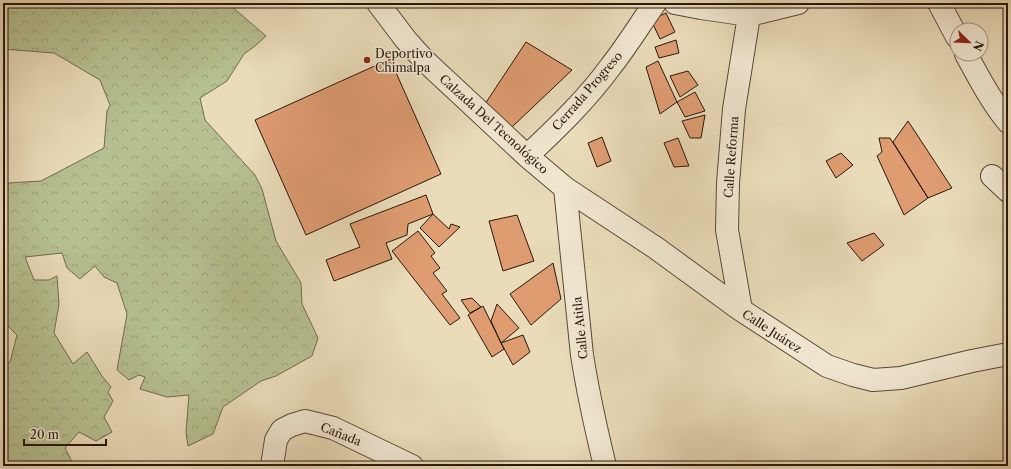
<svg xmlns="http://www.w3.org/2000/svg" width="1011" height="469" font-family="'Libre Caslon Text',serif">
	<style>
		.forest { fill: url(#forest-crowns); stroke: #6f6c4f }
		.building { fill: #df9c71; stroke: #28180e }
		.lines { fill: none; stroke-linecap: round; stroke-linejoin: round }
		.minor-casing { stroke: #584939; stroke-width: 24 }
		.minor { stroke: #f1e8d2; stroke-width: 22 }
		.poi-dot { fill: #8f2418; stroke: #f1e8d2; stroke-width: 1.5 }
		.labels { text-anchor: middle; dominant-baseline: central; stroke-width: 3; stroke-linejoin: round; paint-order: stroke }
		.poi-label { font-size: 12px; fill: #28180e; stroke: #f1e8d2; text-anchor: start }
		.street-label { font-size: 12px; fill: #28180e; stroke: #f1e8d2 }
	</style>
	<defs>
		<pattern id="forest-crowns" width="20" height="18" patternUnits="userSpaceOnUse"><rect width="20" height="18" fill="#b6c090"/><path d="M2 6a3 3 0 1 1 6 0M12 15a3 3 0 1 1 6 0" fill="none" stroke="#9ca47b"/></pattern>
	</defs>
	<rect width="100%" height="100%" fill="#eadcb9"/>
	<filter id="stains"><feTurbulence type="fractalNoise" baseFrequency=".005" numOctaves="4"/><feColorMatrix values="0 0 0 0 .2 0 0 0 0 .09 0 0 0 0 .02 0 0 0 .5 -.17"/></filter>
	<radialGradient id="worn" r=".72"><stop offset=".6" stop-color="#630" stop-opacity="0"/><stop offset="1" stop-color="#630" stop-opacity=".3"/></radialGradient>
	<!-- forest -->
	<path class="forest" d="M 3,3 L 228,3 L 230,5 L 266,36 L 255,46 L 244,54 L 227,81 L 200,98 L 205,120 L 255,175 L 262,189 L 276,241 L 301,283 L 302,304 L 318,338 L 312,356 L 276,376 L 261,381 L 223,407 L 213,434 L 188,446 L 186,432 L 189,395 L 167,397 L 140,389 L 145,377 L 139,375 L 129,380 L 117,370 L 127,314 L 117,283 L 104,277 L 95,266 L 80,279 L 67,268 L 62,253 L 25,257 L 34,280 L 49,280 L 57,276 L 59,304 L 54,333 L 73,364 L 87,352 L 102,376 L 111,387 L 108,392 L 113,401 L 104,417 L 112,432 L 96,441 L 79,432 L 65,448 L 74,466 L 3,466 L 3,367 L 10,362 L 17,335 L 3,321 L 3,185 L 9,183 L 41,181 L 104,148 L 107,111 L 110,105 L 100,80 L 54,53 L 3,49 Z"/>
	<!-- building -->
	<path class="building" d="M 666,13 L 675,32 L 660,39 L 651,20 Z
		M 676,40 L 679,53 L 659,58 L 655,47 Z
		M 526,42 L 572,70 L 512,127 L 485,104 Z
		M 390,59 L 441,174 L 306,235 L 255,120 Z
		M 658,61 L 677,102 L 660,114 L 646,67 Z
		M 688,71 L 698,85 L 680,97 L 670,76 Z
		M 695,92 L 705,111 L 685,117 L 677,102 Z
		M 705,115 L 701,138 L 690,138 L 682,121 Z
		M 908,121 L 952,188 L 928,198 L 893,142 Z
		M 602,137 L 611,161 L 597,167 L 588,143 Z
		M 678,138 L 689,166 L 674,167 L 664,143 Z
		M 879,138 L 890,138 L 928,198 L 904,215 L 877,156 L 882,152 Z
		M 841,153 L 853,165 L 836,178 L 826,161 Z
		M 426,195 L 433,214 L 408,224 L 407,235 L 386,243 L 392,259 L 334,281 L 326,260 L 360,247 L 350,224 Z
		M 433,214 L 449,229 L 451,224 L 460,227 L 439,247 L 420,228 Z
		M 517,215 L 534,261 L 503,271 L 489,221 Z
		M 418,231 L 435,253 L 431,256 L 440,268 L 433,273 L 447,291 L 442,294 L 460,318 L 450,325 L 392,251 Z
		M 874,233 L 884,245 L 862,261 L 847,243 Z
		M 553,263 L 561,299 L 531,325 L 510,294 Z
		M 472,298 L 481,307 L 470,313 L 461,300 Z
		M 497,304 L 519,328 L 501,343 L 491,321 Z
		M 483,306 L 504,349 L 492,357 L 468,315 Z
		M 523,335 L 530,352 L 513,365 L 501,343 Z"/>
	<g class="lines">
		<!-- minor casing -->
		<g class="minor-casing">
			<path id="minor" d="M 378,3 L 406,40 L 424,60 L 527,156 L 565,188 L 656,248 L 741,310 L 827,366 L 853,375 L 873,380 L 901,378 L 972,361 L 1008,354
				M 675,3 L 701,8 L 749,15 L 798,3
				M 939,3 L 957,37
				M 966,54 C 979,78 991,101 1008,122
				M 527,156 C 557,128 587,99 611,66 C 627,46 640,24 655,3
				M 992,176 L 1008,191
				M 565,188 L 582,355 C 588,393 596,429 605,466
				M 741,310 L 727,230 L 728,183 L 734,109 L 751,3
				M 272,466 L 276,440 L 282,430 L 292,425 L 305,421 L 333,428 L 412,466"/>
		</g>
		<!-- minor -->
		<use href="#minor" class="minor"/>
	</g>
	<!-- markers -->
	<circle class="poi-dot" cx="367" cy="60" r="4"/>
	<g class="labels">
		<!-- poi labels -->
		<g class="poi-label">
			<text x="375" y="53">Deportivo<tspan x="375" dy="14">Chimalpa</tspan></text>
		</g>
		<!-- street labels -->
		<g class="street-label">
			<text transform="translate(587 91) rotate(-49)">Cerrada Progreso</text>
			<text transform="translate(494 124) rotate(42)">Calzada Del Tecnológico</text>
			<text transform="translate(731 157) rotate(-86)">Calle Reforma</text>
			<text transform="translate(580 328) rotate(-96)">Calle Atitla</text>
			<text transform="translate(772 331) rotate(33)">Calle Juárez</text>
			<text transform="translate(341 434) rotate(22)">Cañada</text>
		</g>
	</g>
	<!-- margin -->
	<rect width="1011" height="469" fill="none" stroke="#eadcb9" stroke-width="16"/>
	<rect x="4" y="4" width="1003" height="461" fill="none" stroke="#28180e" stroke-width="2"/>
	<rect x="8" y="8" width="995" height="453" fill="none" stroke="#28180e"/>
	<!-- north arrow -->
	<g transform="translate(969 42) rotate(113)"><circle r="19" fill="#f1e8d2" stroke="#a19584"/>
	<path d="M0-3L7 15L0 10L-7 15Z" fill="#8f2418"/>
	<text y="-6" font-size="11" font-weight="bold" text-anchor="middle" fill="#28180e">N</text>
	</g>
	<!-- scale -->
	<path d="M24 439v6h82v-6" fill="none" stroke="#28180e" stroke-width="2"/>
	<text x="30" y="439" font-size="12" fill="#28180e" stroke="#f1e8d2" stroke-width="3" paint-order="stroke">20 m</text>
	<rect width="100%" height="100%" filter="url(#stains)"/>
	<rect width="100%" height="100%" fill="url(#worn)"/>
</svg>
